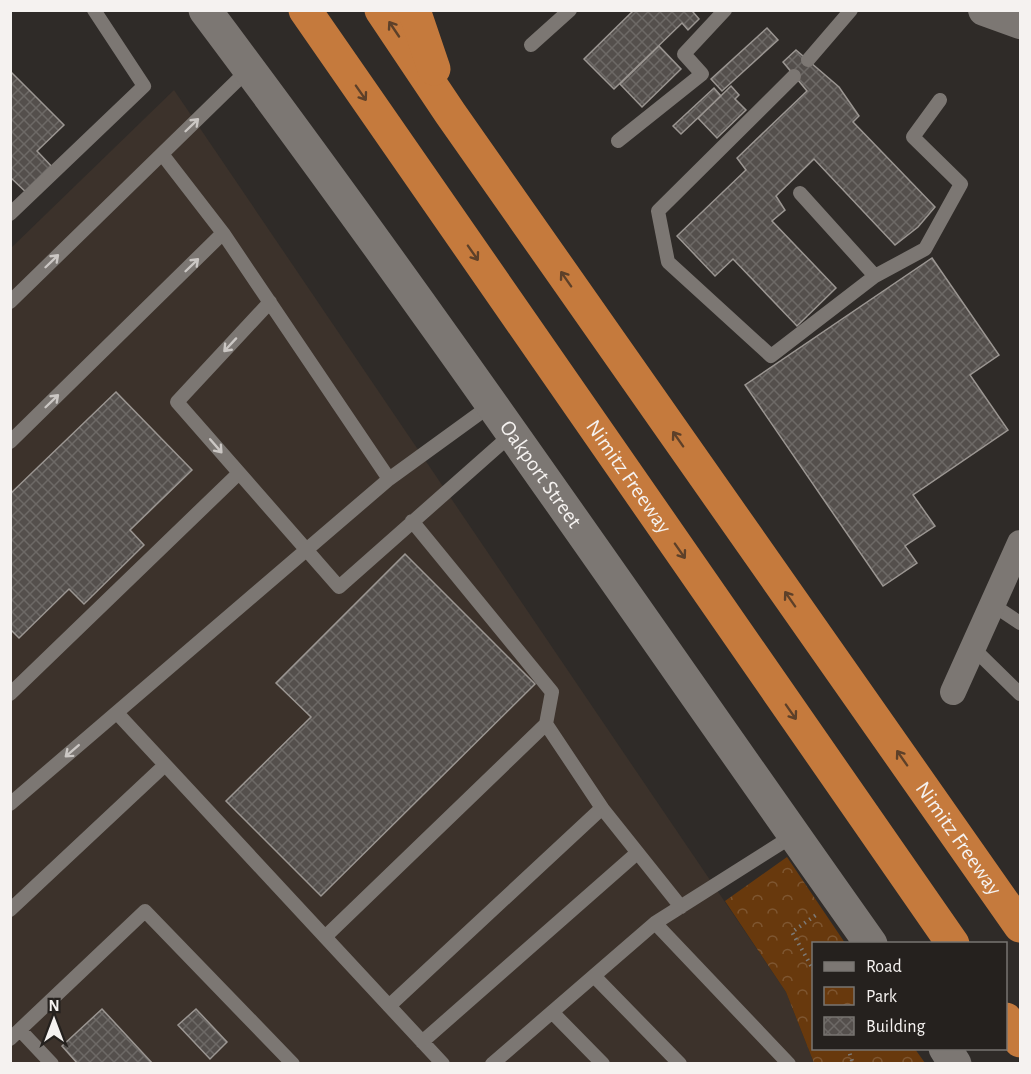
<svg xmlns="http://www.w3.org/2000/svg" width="1031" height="1074" font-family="'Alegreya Sans',sans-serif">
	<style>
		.built { fill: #3c322b }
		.park { fill: url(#park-crowns) }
		.building { fill: url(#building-cross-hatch); stroke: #9b9692; stroke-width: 1.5 }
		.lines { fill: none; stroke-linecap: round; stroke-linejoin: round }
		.path { stroke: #7d7a77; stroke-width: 4; stroke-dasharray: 1.5 4.5; stroke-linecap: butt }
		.service { stroke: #7c7773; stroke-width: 14 }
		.minor { stroke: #7c7773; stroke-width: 26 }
		.tertiary { stroke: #7c7773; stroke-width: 32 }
		.secondary { stroke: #7c7773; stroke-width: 33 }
		.motorway { stroke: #c57a3d; stroke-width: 33 }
		.oneway { stroke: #5d4029 }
		.oneway2 { stroke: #cbc7c4 }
		.labels { text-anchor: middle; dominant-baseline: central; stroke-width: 5; stroke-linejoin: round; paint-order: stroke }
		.street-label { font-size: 22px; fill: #f5f2f0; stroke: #25211e }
	</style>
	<defs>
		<pattern id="park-crowns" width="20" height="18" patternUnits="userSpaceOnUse" patternTransform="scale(1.5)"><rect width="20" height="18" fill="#68390d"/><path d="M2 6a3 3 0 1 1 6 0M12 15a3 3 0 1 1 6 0" fill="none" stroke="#7e5631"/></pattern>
		<pattern id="building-cross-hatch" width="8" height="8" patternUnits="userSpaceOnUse" patternTransform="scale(1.5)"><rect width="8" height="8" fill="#544f4c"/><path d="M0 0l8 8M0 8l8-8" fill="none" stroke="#6d6966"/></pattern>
	</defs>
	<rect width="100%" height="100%" fill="#2f2b28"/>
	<!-- built -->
	<path class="built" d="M 174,90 L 786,992 L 814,1063 L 11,1064 L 11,248 Z"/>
	<!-- park -->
	<path class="park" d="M 787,857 L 845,943 L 814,944 L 814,1048 L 915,1049 L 925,1063 L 814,1063 L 786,992 L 725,901 Z"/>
	<!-- building -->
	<path class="building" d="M 634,10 L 695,10 L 693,12 L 699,19 L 688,30 L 682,23 L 614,89 L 584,59 Z
		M 767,28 L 778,40 L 722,91 L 711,79 Z
		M 659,46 L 681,69 L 642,107 L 620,84 Z
		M 796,50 L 839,87 L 859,116 L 853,122 L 935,207 L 918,227 L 895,245 L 814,159 L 776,196 L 785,210 L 772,221 L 836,288 L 797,326 L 733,259 L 715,276 L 677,236 L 746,170 L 737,158 L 807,91 L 783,62 Z
		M 10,71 L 64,125 L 37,151 L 55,170 L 29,195 L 10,177 Z
		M 731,86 L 739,95 L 735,99 L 746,110 L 717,138 L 698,118 Z
		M 714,88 L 721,96 L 681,134 L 673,126 Z
		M 932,258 L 999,355 L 970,375 L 1008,430 L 913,495 L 935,526 L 905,546 L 917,563 L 883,586 L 745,385 Z
		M 116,392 L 192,470 L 130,530 L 144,545 L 84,604 L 69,589 L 19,638 L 10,629 L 10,494 Z
		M 405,554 L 535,684 L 321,896 L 226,801 L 311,717 L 276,683 Z
		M 102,1009 L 153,1064 L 78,1064 L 62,1046 Z
		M 196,1009 L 227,1042 L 210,1059 L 178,1025 Z"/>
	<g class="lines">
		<!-- path -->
		<path class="path" d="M 814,971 L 792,932 L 816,915
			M 848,1048 L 853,1064"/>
		<!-- service -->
		<path class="service" d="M 531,45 L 570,10
			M 808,60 L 851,10
			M 794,76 L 658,211 L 668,262 L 771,356 L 875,276 L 800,193
			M 618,141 L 702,74 L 684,54 L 725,10
			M 162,154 L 223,233 L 389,479 L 491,405
			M 10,214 L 144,86 L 94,10
			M 875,276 L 925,249 L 961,184 L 913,137 L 940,100
			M 10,302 L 249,69
			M 270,302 L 177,402 L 339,587 L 512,434
			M 10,442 L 223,233
			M 412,521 L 552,692 L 546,724
			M 993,605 L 1020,623
			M 973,648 L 1020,694
			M 10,694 L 239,473
			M 117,713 L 443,1064
			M 10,804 L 389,479
			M 10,910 L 165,765
			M 325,937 L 546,724 L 602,808
			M 594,976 L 680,1064
			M 389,1006 L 602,808 L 681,907
			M 552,1012 L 603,1064
			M 20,1030 L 52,1064
			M 10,1039 L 145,911 L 293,1064
			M 422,1042 L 637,853
			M 492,1064 L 655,923
			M 789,1064 L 655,923 L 794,835"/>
		<!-- minor -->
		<path class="minor" d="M 953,692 L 1020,543"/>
		<!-- tertiary -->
		<path class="tertiary" d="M 984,10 L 1020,23"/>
		<!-- secondary -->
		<g class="secondary">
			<path id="s1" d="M 205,10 C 435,316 650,632 871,944"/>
			<path d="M 945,1048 L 955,1064"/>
		</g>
		<!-- motorway -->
		<g class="motorway">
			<path id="s2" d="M 305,10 L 953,944"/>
			<path id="s3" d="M 381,10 L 450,113 L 1020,926"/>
			<path d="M 414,10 L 434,69"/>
			<path d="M 1006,1019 L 1020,1041"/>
		</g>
	</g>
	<!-- one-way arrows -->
	<defs><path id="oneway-shaft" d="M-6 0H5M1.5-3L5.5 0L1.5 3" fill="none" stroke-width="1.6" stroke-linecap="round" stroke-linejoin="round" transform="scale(1.5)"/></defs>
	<g class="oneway">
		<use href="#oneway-shaft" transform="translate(394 29) rotate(-124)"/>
		<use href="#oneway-shaft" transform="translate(361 93) rotate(55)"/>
		<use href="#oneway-shaft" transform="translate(473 253) rotate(55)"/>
		<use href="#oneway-shaft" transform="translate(566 279) rotate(-125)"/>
		<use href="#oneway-shaft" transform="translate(678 439) rotate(-125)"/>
		<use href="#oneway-shaft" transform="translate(680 551) rotate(55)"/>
		<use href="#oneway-shaft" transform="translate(790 599) rotate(-125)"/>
		<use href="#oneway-shaft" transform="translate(791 712) rotate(55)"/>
		<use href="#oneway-shaft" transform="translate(902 758) rotate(-125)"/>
	</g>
	<g class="oneway2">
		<use href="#oneway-shaft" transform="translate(192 125) rotate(-44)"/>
		<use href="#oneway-shaft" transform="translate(52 261) rotate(-44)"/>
		<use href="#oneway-shaft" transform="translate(192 265) rotate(-44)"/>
		<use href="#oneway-shaft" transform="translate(230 345) rotate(133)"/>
		<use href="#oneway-shaft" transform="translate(52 401) rotate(-44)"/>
		<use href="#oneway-shaft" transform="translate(216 446) rotate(49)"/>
		<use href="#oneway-shaft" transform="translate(72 751) rotate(139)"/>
	</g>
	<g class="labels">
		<!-- street labels -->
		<g class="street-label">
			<text stroke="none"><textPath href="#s1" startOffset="573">Oakport Street</textPath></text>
			<text stroke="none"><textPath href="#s2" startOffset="568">Nimitz Freeway</textPath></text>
			<text stroke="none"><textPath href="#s3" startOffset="1010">Nimitz Freeway</textPath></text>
		</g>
	</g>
	<!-- border -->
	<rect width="1031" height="1074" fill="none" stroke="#f5f2f0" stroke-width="24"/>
	<!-- legend -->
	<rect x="812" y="942" width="195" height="108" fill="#25211e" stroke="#787572" stroke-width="1.5"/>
	<rect x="824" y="962" width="30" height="9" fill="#7c7773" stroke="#787572" stroke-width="1.5"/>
	<text x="866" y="972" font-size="18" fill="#f5f2f0">Road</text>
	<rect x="824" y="987" width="30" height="18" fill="url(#park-crowns)" stroke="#787572" stroke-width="1.5"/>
	<text x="866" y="1002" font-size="18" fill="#f5f2f0">Park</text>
	<rect x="824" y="1017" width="30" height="18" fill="url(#building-cross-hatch)" stroke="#787572" stroke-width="1.5"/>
	<text x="866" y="1032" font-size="18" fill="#f5f2f0">Building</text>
	<!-- north arrow -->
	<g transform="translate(54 1020)" stroke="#25211e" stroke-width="4.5" paint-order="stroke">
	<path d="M0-4.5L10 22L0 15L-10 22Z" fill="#f5f2f0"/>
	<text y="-9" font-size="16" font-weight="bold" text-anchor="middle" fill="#f5f2f0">N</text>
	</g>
</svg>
